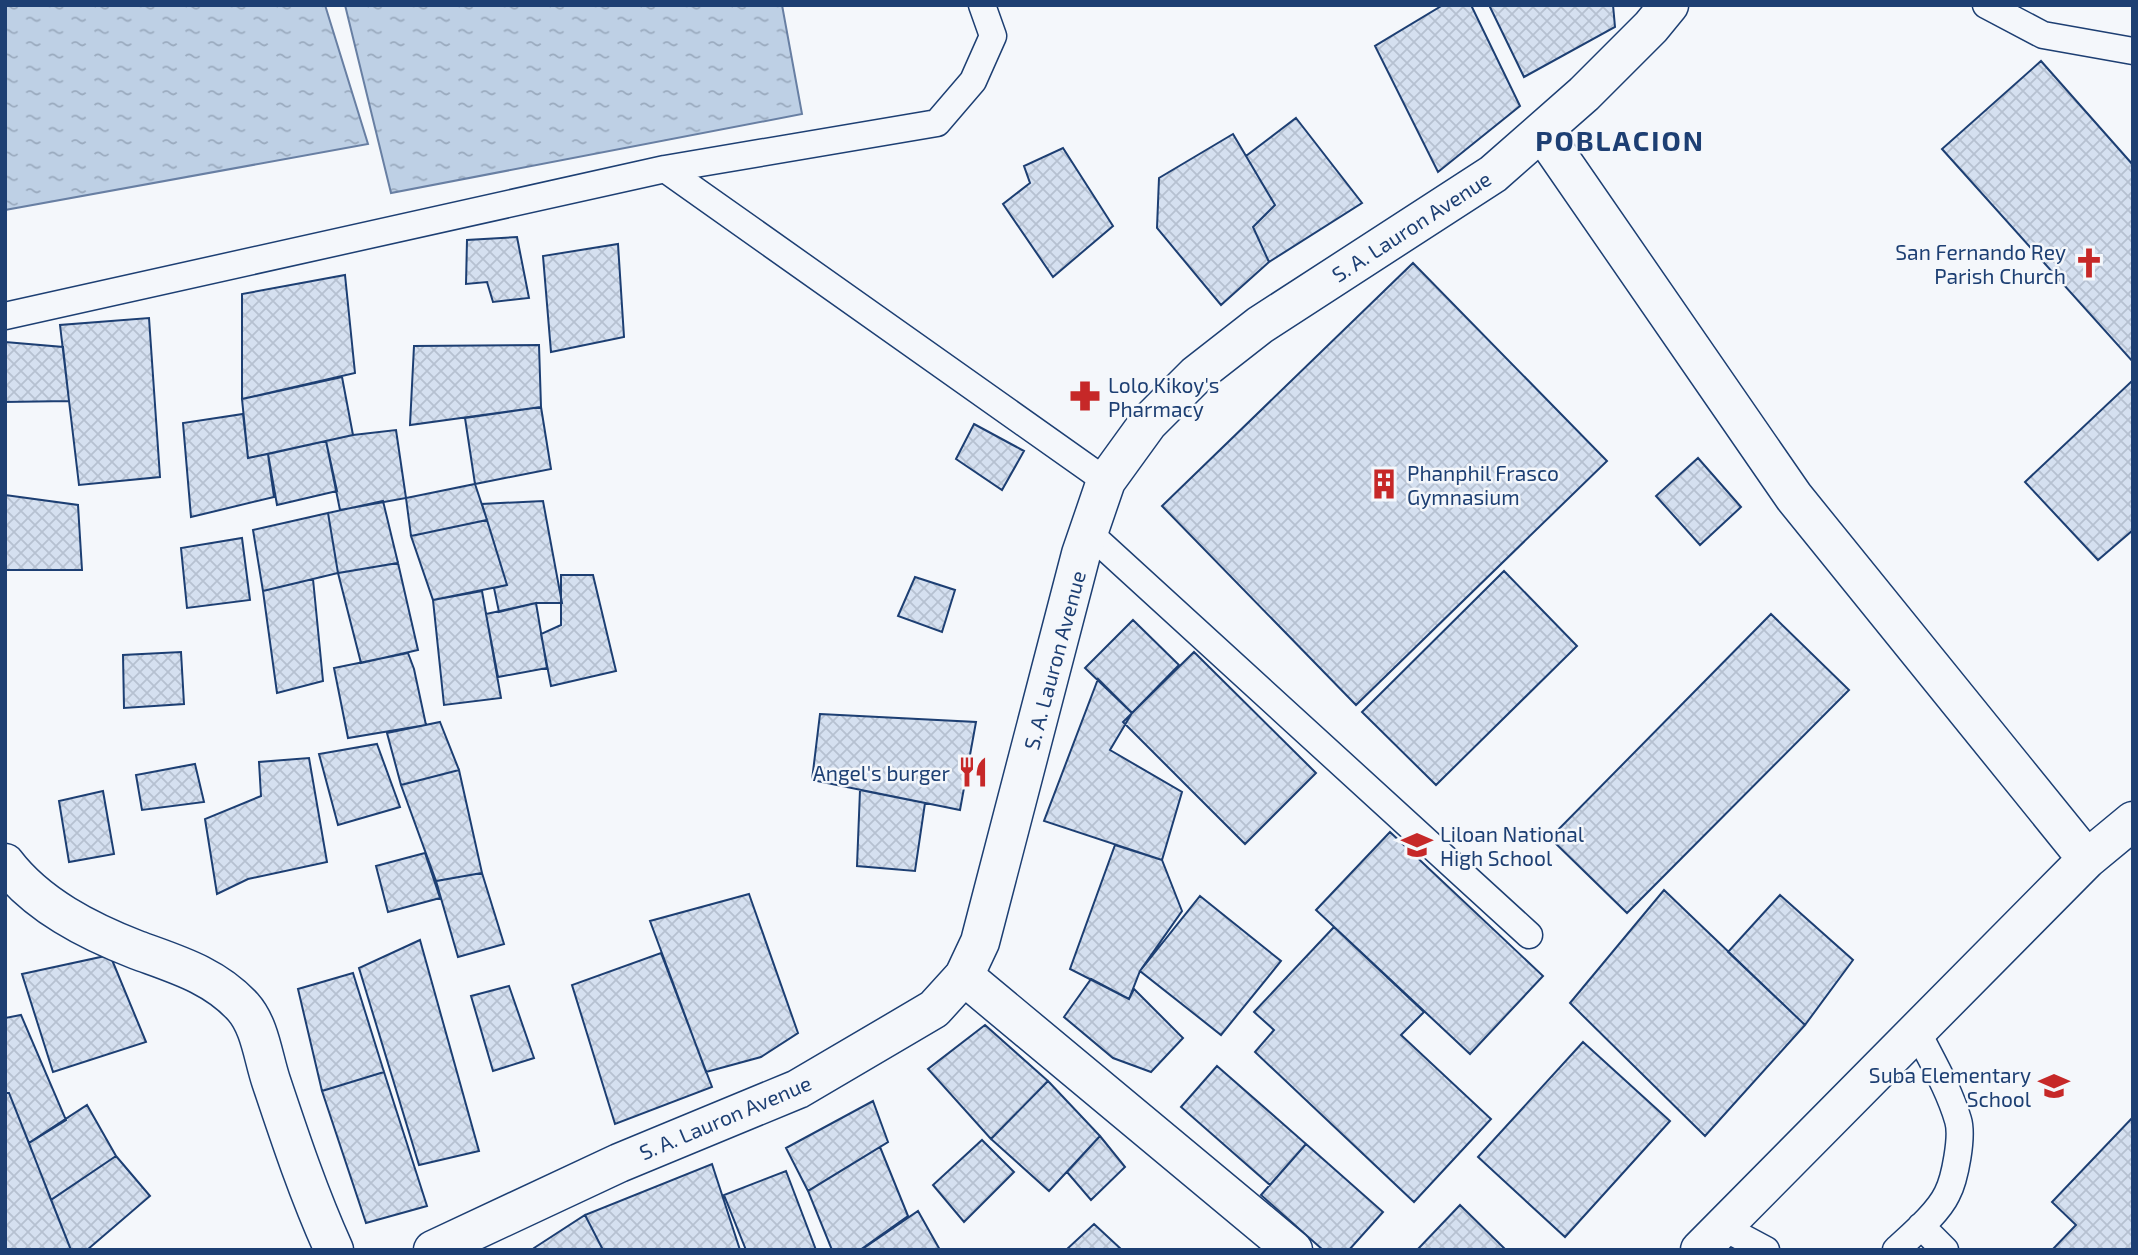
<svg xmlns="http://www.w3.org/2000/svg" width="2138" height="1255" font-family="'Exo 2',sans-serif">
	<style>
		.water { fill: url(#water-ripples); stroke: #687fa3; stroke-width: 2 }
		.building { fill: url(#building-cross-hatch); stroke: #1d3f73; stroke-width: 2 }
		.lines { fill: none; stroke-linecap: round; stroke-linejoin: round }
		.lane-casing { stroke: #1d3f73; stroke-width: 29 }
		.street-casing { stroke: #1d3f73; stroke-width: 41 }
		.highway-casing { stroke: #1d3f73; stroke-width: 41 }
		.lane { stroke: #f4f7fb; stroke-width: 26 }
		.street { stroke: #f4f7fb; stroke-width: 38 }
		.highway { stroke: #f4f7fb; stroke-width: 38 }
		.labels { text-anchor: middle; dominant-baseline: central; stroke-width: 5; stroke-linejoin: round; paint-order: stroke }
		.street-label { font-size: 21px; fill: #1d3f73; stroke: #f4f7fb }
		.poi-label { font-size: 21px; fill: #1d3f73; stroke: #f4f7fb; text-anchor: end }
		.district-label { font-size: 28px; font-weight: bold; letter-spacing: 2px; fill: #1d3f73; stroke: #f4f7fb }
	</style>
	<defs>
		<pattern id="water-ripples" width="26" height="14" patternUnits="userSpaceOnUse" patternTransform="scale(1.75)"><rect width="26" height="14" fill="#bed0e5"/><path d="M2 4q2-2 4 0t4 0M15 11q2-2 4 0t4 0" fill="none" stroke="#9aaabe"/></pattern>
		<pattern id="building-cross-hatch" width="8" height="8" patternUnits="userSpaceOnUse" patternTransform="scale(1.75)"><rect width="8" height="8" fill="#d5e0f0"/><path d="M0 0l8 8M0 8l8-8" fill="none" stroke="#b6c1d1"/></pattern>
	</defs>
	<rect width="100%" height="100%" fill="#f4f7fb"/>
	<!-- water -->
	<path class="water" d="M 5,5 L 325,5 L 368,144 L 5,210 Z
		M 345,5 L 782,5 L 802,114 L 391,193 Z"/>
	<!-- building -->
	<path class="building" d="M 1443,5 L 1471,5 L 1520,106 L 1438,172 L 1375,46 Z
		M 1489,5 L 1613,5 L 1615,27 L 1524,77 Z
		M 2041,61 L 2133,165 L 2133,362 L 1942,149 Z
		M 1296,118 L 1362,203 L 1269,262 L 1253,227 L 1275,205 L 1246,156 Z
		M 1233,134 L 1275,205 L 1253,227 L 1269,262 L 1221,305 L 1157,228 L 1159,178 Z
		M 1063,148 L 1113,226 L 1053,277 L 1003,204 L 1030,183 L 1024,166 Z
		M 517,237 L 529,298 L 493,302 L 487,282 L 466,284 L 467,240 Z
		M 618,244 L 624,337 L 551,352 L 543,256 Z
		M 1413,263 L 1607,461 L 1356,705 L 1162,506 Z
		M 345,275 L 355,373 L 242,399 L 242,294 Z
		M 149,318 L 160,477 L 79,485 L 60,325 Z
		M 5,342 L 63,347 L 69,401 L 5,402 Z
		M 539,345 L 541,407 L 410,425 L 414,346 Z
		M 342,377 L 353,435 L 248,458 L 242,399 Z
		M 2133,380 L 2133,530 L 2098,560 L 2025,482 Z
		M 541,407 L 551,469 L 475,484 L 465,418 Z
		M 243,414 L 248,458 L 268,454 L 274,497 L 191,517 L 183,423 Z
		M 974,424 L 1024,451 L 1002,490 L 956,459 Z
		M 396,430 L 406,498 L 340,510 L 326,441 L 353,435 Z
		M 326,441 L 337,491 L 277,505 L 268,454 Z
		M 1698,458 L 1741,507 L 1700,545 L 1656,496 Z
		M 475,484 L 487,520 L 411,536 L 406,498 Z
		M 5,495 L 78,505 L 82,570 L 5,570 Z
		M 383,501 L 398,563 L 338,573 L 328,513 Z
		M 543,501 L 562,603 L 536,603 L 499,612 L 494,588 L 507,585 L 482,504 Z
		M 328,513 L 338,573 L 263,591 L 253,530 Z
		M 487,520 L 507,585 L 433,600 L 411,536 Z
		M 242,538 L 250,600 L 187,608 L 181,548 Z
		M 398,563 L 418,650 L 361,663 L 338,573 Z
		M 1504,571 L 1577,646 L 1436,785 L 1362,712 Z
		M 561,575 L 593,575 L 616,671 L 551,686 L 541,634 L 561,625 Z
		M 915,577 L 955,590 L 942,632 L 898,616 Z
		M 313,579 L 323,681 L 277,693 L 263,591 Z
		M 482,591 L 501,698 L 444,705 L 433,600 Z
		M 536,603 L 547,668 L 498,677 L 486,614 Z
		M 1771,614 L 1849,690 L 1627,913 L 1550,838 Z
		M 1133,620 L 1179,665 L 1132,713 L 1085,668 Z
		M 181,652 L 184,704 L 124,708 L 123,655 Z
		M 1194,652 L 1316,773 L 1245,844 L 1123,722 Z
		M 408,653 L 414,669 L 426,725 L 348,738 L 334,668 Z
		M 1098,679 L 1132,713 L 1110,750 L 1182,792 L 1162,860 L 1044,821 Z
		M 820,714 L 976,722 L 960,810 L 812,780 Z
		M 440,722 L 459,770 L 401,785 L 387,733 Z
		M 377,744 L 400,807 L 338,825 L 319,754 Z
		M 309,758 L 327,862 L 248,879 L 217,894 L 205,819 L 261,796 L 259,762 Z
		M 195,764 L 204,802 L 142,810 L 136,775 Z
		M 459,770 L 482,873 L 436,881 L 401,785 Z
		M 860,790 L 925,803 L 915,871 L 857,866 Z
		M 103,791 L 114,854 L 69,862 L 59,801 Z
		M 1390,832 L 1543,976 L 1470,1054 L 1316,910 Z
		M 1115,845 L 1162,860 L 1182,911 L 1140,971 L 1129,999 L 1070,969 Z
		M 425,853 L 440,898 L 388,912 L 376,866 Z
		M 482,873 L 504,944 L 458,957 L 436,881 Z
		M 1664,890 L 1805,1025 L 1705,1136 L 1570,1003 Z
		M 749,894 L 798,1033 L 761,1057 L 706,1072 L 650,921 Z
		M 1780,895 L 1853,960 L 1805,1025 L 1728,952 Z
		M 1200,896 L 1281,961 L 1221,1035 L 1140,971 Z
		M 1334,927 L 1424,1012 L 1401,1035 L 1491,1119 L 1414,1202 L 1255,1052 L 1274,1030 L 1254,1012 Z
		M 420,940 L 479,1151 L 419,1165 L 359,968 Z
		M 661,953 L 712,1087 L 615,1124 L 572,985 Z
		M 110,955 L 146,1042 L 53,1072 L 22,974 Z
		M 353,973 L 384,1072 L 322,1091 L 298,989 Z
		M 1091,979 L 1129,999 L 1134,989 L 1183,1038 L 1151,1072 L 1113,1058 L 1064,1017 Z
		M 509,986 L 534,1058 L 493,1071 L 471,996 Z
		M 21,1015 L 66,1120 L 29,1143 L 9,1093 L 5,1093 L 5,1018 Z
		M 985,1025 L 1048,1081 L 991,1139 L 928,1069 Z
		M 1583,1042 L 1670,1121 L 1565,1237 L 1478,1157 Z
		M 1217,1066 L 1306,1144 L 1270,1185 L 1181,1107 Z
		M 384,1072 L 427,1206 L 366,1223 L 322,1091 Z
		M 1048,1081 L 1100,1136 L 1049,1191 L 991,1139 Z
		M 5,1093 L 9,1093 L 71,1250 L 5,1250 Z
		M 873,1101 L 888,1142 L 808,1191 L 786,1148 Z
		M 87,1105 L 116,1156 L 51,1200 L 29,1143 Z
		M 2133,1117 L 2133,1250 L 2052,1250 L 2076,1225 L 2052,1202 Z
		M 1100,1136 L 1125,1167 L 1091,1200 L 1067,1172 Z
		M 982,1140 L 1014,1172 L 964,1222 L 933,1185 Z
		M 1306,1144 L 1383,1212 L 1349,1250 L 1323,1250 L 1261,1195 Z
		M 880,1147 L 908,1216 L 860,1250 L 832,1250 L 808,1191 Z
		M 116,1156 L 150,1196 L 87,1250 L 71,1250 L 51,1200 Z
		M 712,1164 L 740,1250 L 603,1250 L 585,1215 Z
		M 786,1171 L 816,1250 L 746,1250 L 724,1195 Z
		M 1460,1205 L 1506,1250 L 1417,1250 Z
		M 918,1211 L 940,1250 L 861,1250 Z
		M 585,1215 L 603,1250 L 535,1250 L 534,1248 Z
		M 1094,1224 L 1122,1250 L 1066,1250 Z"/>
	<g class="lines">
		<!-- lane casing -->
		<g class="lane-casing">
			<path id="lane" d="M 1986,5 L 2043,35 L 2133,51
				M 665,169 L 1106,481
				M 5,316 L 665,169 L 937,123 L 973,81 L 993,36 L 982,5
				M 1088,532 L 1529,935
				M 1921,1226 L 1945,1250
				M 1723,1227 L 1766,1250
				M 1896,1250 C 1912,1235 1938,1213 1947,1194 C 1955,1179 1963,1136 1958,1120 C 1949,1089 1931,1059 1917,1031"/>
		</g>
		<!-- street casing -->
		<g class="street-casing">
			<path id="street" d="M 1542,132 L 1794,497 L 2087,859
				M 5,863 C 37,905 88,931 137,950 C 175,964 214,975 243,1007 C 260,1026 263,1057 271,1081 C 290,1138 309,1195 334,1250
				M 964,976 L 1293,1250
				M 1700,1250 L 2087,859 L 2133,821"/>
		</g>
		<!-- highway casing -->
		<g class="highway-casing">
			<path id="highway" d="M 433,1250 L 619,1163 L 798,1089 L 934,1009 L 964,976 L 980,942 L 1081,554 L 1106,481 L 1148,423 L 1196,375 L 1260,325 L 1493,174 L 1584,94 L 1651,27 L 1669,5"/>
		</g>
		<!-- lane -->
		<use href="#lane" class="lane"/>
		<!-- street -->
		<use href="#street" class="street"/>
		<!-- highway -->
		<use href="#highway" class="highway"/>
	</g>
	<!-- icons -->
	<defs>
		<g id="church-bare" transform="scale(2.415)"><path d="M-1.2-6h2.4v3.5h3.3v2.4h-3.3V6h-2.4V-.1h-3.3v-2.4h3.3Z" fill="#c62828" stroke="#f4f7fb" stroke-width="2.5" paint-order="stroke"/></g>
		<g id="pharmacy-bare" transform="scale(2.415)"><path d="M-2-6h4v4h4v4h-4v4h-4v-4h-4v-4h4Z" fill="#c62828" stroke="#f4f7fb" stroke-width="2.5" paint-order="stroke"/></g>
		<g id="building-bare" transform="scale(2.415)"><path d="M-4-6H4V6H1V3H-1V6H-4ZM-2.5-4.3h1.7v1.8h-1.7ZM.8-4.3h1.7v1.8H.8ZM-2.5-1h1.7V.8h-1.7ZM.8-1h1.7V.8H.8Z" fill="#c62828" stroke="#f4f7fb" stroke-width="2.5" paint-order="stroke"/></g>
		<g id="restaurant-bare" transform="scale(2.415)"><path d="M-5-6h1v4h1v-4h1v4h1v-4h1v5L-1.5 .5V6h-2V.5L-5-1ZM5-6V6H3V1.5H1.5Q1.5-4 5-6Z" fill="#c62828" stroke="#f4f7fb" stroke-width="2.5" paint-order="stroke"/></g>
		<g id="school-bare" transform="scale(2.415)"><path d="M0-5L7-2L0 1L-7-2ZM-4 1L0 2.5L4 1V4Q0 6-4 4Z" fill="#c62828" stroke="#f4f7fb" stroke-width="2.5" paint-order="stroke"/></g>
	</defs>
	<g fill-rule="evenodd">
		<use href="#church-bare" x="2089" y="263"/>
		<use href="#pharmacy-bare" x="1085" y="396"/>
		<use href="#building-bare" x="1384" y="484"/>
		<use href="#restaurant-bare" x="973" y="772"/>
		<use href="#school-bare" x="1417" y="845"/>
		<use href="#school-bare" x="2054" y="1086"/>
	</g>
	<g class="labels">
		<!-- street labels -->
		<g class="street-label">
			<text transform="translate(1411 226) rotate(-33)">S. A. Lauron Avenue</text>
			<text transform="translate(1054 660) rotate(-75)">S. A. Lauron Avenue</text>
			<text transform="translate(725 1117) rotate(-23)">S. A. Lauron Avenue</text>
		</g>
		<!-- poi labels -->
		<g class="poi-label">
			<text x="2066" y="251">San Fernando Rey<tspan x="2066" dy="24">Parish Church</tspan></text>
			<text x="1108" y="384" text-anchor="start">Lolo Kikoy's<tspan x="1108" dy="24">Pharmacy</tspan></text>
			<text x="1407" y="472" text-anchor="start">Phanphil Frasco<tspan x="1407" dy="24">Gymnasium</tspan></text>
			<text x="950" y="772">Angel's burger</text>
			<text x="1440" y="833" text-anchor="start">Liloan National<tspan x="1440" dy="24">High School</tspan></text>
			<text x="2031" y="1074">Suba Elementary<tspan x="2031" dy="24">School</tspan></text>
		</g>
		<!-- district labels -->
		<g class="district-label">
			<text x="1620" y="140">POBLACION</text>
		</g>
	</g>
	<!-- border -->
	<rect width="2138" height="1255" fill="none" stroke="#1d3f73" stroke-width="14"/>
</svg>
